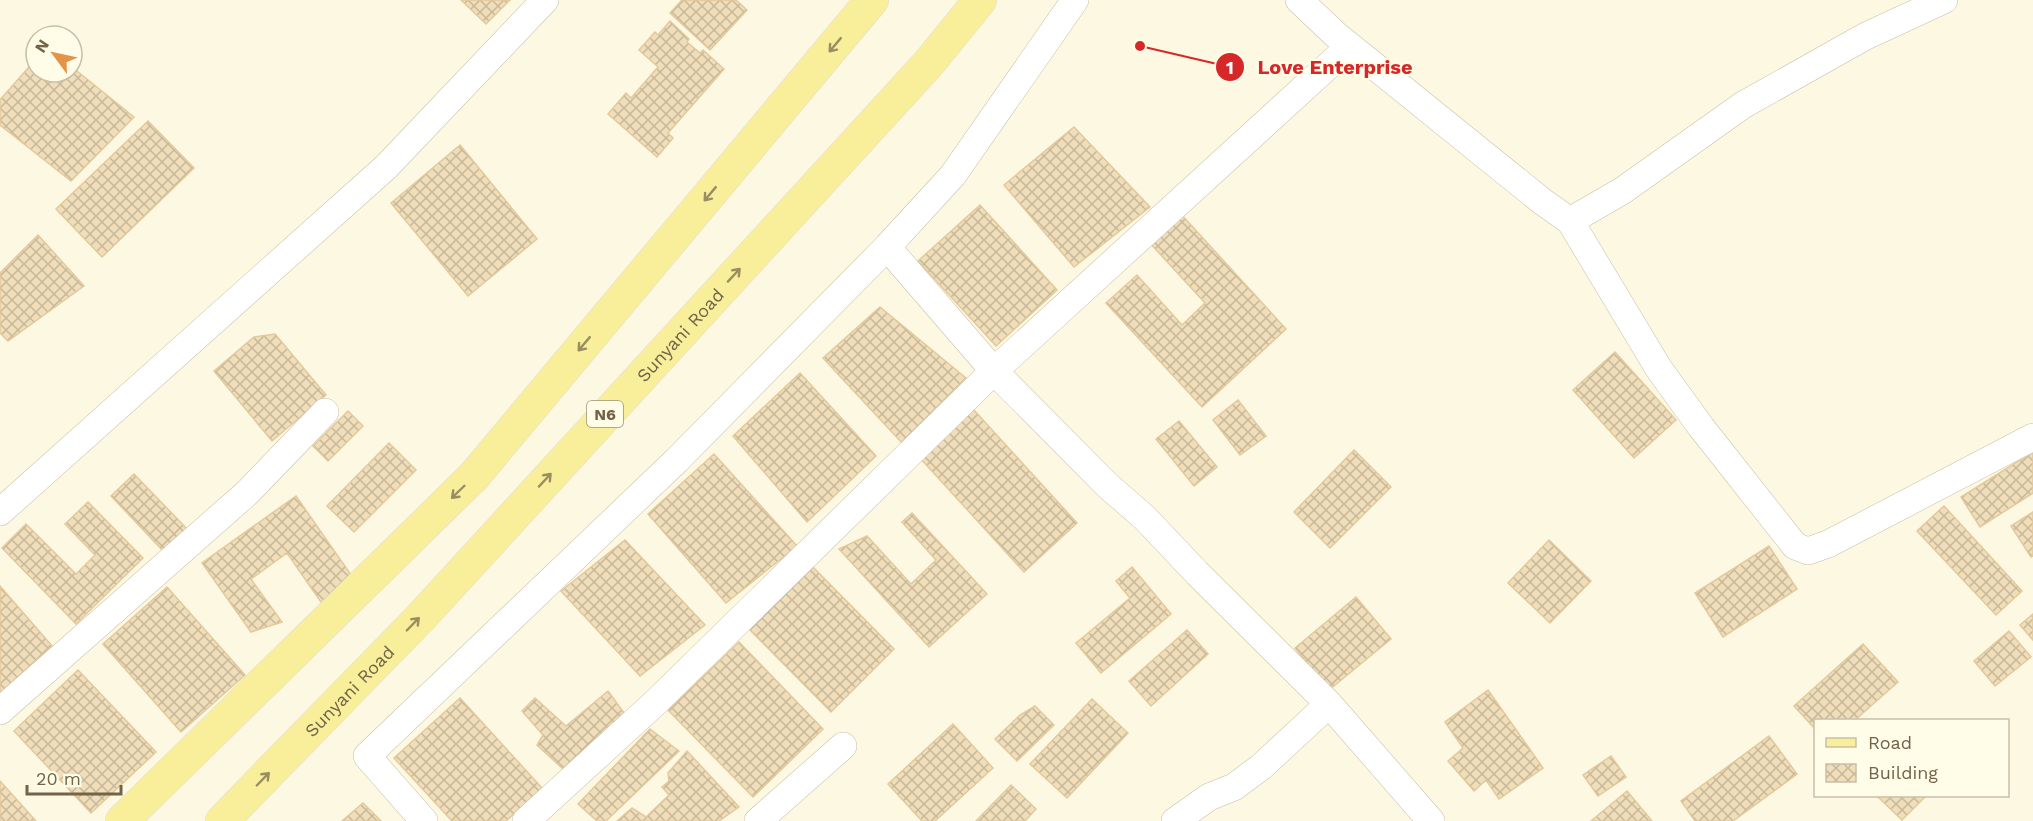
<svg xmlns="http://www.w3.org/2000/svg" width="2033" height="821" font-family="'Work Sans',sans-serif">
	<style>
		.building { fill: url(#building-cross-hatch); stroke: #e3c99b; stroke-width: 1.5 }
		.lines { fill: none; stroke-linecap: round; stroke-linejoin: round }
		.minor-casing { stroke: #cabfa7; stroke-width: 28 }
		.primary-casing { stroke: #e0ddd7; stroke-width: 34 }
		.minor { stroke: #fff; stroke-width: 27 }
		.primary { stroke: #f9ef9b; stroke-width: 33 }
		.oneway { stroke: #9b8d62 }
		.labels { text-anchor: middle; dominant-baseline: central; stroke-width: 4.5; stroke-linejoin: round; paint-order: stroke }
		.shield { fill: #fffce8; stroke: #9d9179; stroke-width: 1.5 }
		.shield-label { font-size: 16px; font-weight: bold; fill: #736349 }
		.street-label { font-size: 18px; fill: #736349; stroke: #fffce8 }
		.leader { fill: none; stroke: #d62828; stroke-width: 2 }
		.callout-dot { fill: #d62828; stroke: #fffce8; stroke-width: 2 }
		.mark-label { font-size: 18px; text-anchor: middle; font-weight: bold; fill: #fff }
		.callout-label { font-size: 20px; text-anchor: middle; font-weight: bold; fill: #d62828; stroke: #fffce8; stroke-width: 4.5; stroke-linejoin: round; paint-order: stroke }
	</style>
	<defs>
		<pattern id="building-cross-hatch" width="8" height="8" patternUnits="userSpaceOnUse" patternTransform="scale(1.5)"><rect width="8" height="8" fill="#f0deba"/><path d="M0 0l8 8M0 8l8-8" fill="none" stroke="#c7b899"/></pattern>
	</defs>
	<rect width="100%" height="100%" fill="#fcf8e2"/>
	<!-- building -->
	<path class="building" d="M 461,0 L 510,0 L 486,24 Z
		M 682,0 L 736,0 L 747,10 L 710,50 L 670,13 Z
		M 670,21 L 689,39 L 687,42 L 700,53 L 703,50 L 724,69 L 668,133 L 673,138 L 657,157 L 608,114 L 626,93 L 631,98 L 658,67 L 639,50 L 655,32 L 658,35 Z
		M 36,59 L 36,72 L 72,72 L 72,67 L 134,117 L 71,181 L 0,125 L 0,100 Z
		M 148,121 L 194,168 L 102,257 L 56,209 Z
		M 1074,127 L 1150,207 L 1074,267 L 1004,185 Z
		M 460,145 L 537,239 L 468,296 L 391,203 Z
		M 980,205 L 1057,290 L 996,346 L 918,261 Z
		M 1179,212 L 1286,329 L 1202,407 L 1106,303 L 1137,275 L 1182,325 L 1205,303 L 1148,241 Z
		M 38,235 L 84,286 L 8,341 L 0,333 L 0,273 Z
		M 880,307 L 966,378 L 902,443 L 823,358 Z
		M 275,334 L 326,395 L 272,441 L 214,371 L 254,337 Z
		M 1615,352 L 1676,420 L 1634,458 L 1573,390 Z
		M 800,373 L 876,456 L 807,522 L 733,436 Z
		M 1238,400 L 1266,436 L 1240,455 L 1213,420 Z
		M 973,409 L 1077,523 L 1024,572 L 920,458 Z
		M 348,411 L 363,426 L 328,461 L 313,446 Z
		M 1179,421 L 1217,467 L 1194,486 L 1156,439 Z
		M 389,443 L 416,470 L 354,532 L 327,506 Z
		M 1354,450 L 1391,487 L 1330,548 L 1294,512 Z
		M 2033,452 L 2033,493 L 1980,527 L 1961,497 Z
		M 714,454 L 797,546 L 726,603 L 648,514 Z
		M 134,474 L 189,531 L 165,553 L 111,496 Z
		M 296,496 L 356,582 L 323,605 L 287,553 L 251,579 L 282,622 L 251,632 L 202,563 Z
		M 88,502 L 143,558 L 76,624 L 2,548 L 26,524 L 76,574 L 95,555 L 65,524 Z
		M 1944,506 L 2022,591 L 1996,615 L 1917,531 Z
		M 2033,512 L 2033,556 L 2031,557 L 2011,526 Z
		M 912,513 L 987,594 L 929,647 L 839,549 L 867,536 L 911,584 L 936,560 L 902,522 Z
		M 625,540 L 705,625 L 640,676 L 561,591 Z
		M 1549,540 L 1591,581 L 1550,623 L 1508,583 Z
		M 1769,546 L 1797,589 L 1723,637 L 1695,593 Z
		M 808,562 L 894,649 L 831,712 L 745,625 Z
		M 1132,567 L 1171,614 L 1101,673 L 1076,643 L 1130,598 L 1116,581 Z
		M 0,586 L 52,646 L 0,693 Z
		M 167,587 L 245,675 L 181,732 L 103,644 Z
		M 1356,597 L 1391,639 L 1329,690 L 1295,648 Z
		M 2033,614 L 2033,640 L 2020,625 Z
		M 1187,630 L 1208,654 L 1151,706 L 1129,681 Z
		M 2009,631 L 2031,657 L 1995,686 L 1974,661 Z
		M 739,642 L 823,729 L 753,797 L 668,710 Z
		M 1863,644 L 1898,682 L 1855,720 L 1816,720 L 1816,730 L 1794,706 Z
		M 78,670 L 156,752 L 91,813 L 14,731 Z
		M 1488,690 L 1543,768 L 1499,799 L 1486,780 L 1474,791 L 1448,761 L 1463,748 L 1445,722 Z
		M 608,691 L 624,713 L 563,769 L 537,745 L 543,735 L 522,711 L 535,698 L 566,726 Z
		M 460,698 L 542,788 L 506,821 L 452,821 L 394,758 Z
		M 1092,699 L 1128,733 L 1067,798 L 1030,764 Z
		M 1035,706 L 1054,725 L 1017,761 L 995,739 L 1020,715 Z
		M 953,724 L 993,768 L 935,821 L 922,821 L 888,784 Z
		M 650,729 L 679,751 L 606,821 L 597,821 L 578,804 Z
		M 1769,736 L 1797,774 L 1733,821 L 1695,821 L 1681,801 Z
		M 687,751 L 739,807 L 719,821 L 617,821 L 632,808 L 646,817 L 669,795 L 662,787 L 669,781 L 668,773 Z
		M 1611,756 L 1626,777 L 1598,796 L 1583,775 Z
		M 0,781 L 36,821 L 0,821 Z
		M 1011,785 L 1036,809 L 1025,821 L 976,821 Z
		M 1627,791 L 1652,821 L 1591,821 Z
		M 1877,796 L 1926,796 L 1902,820 Z
		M 363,803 L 381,821 L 342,821 Z"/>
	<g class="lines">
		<!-- minor casing -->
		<g class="minor-casing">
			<path id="minor" d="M 1299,0 L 1336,35 L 1543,202 L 1570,221 L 1622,191 L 1743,105 L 1866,36 L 1944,0
				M 1570,221 L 1659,369 L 1701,427 L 1795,546 L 1808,551 L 1828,544 L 2033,437
				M 887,247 L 994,371 L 1107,485 L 1145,518 L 1197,573 L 1329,704 L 1431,821
				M 0,512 L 386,167 L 545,0
				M 0,711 L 248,492 L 325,412
				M 424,821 L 367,756 L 677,460 L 887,247 L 953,175 L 1075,0
				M 526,821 L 656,702 L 994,371 L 1350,46
				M 758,821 L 843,746
				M 1175,821 L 1209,797 L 1234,787 L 1261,767 L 1329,704"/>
		</g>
		<!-- primary casing -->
		<g class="primary-casing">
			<g id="primary">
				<path d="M 122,821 L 474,476 L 872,0"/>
				<path id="s1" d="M 222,821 L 422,616 L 928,64 L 980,0"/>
			</g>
		</g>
		<!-- minor -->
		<use href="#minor" class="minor"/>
		<!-- primary -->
		<use href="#primary" class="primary"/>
	</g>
	<!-- one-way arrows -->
	<defs><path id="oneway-shaft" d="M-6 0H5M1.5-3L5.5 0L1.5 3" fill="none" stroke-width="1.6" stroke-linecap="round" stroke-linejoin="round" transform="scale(1.5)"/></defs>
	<g class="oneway">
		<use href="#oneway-shaft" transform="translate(835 45) rotate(130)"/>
		<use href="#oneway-shaft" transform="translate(710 194) rotate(130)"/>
		<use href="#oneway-shaft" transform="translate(734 275) rotate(-47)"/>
		<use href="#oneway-shaft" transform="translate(584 344) rotate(130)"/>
		<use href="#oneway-shaft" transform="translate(545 480) rotate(-47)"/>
		<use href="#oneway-shaft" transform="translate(458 492) rotate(136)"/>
		<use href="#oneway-shaft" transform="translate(413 624) rotate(-46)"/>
		<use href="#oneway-shaft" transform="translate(263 779) rotate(-46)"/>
	</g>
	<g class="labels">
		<!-- shield labels -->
		<rect class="shield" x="587" y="401" width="36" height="26" rx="4.5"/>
		<g class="shield-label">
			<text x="605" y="414">N6</text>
		</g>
		<!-- street labels -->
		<g class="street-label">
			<text stroke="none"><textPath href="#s1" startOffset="668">Sunyani Road</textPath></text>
			<text stroke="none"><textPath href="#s1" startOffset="182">Sunyani Road</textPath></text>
		</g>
	</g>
	<!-- callouts -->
	<path class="leader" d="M1140 46L1230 67"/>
	<g class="callout-dot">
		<circle cx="1140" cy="46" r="6"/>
		<circle cx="1230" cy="67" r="15"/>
	</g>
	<g class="mark-label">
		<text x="1230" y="74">1</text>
	</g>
	<g class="callout-label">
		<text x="1335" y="74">Love Enterprise</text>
	</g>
	<!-- legend -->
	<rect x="1814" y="719" width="195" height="78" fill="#fffce8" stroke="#c7bfa8" stroke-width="1.5"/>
	<rect x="1826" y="738" width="30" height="9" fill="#f9ef9b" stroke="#c7bfa8" stroke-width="1.5"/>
	<text x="1868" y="749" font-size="18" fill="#736349">Road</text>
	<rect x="1826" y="764" width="30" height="18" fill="url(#building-cross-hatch)" stroke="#c7bfa8" stroke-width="1.5"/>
	<text x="1868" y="779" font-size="18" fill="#736349">Building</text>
	<!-- north arrow -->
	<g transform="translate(54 54) rotate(303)"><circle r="28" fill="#fffce8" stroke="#c7bfa8" stroke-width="1.5"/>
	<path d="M0-4.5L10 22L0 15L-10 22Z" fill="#e49449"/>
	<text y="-9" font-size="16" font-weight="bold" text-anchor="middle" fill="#736349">N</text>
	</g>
	<!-- scale -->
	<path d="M27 785v9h94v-9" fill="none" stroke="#736349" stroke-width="3"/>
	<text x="36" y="785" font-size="18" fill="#736349" stroke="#fffce8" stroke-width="4.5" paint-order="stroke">20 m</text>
</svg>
